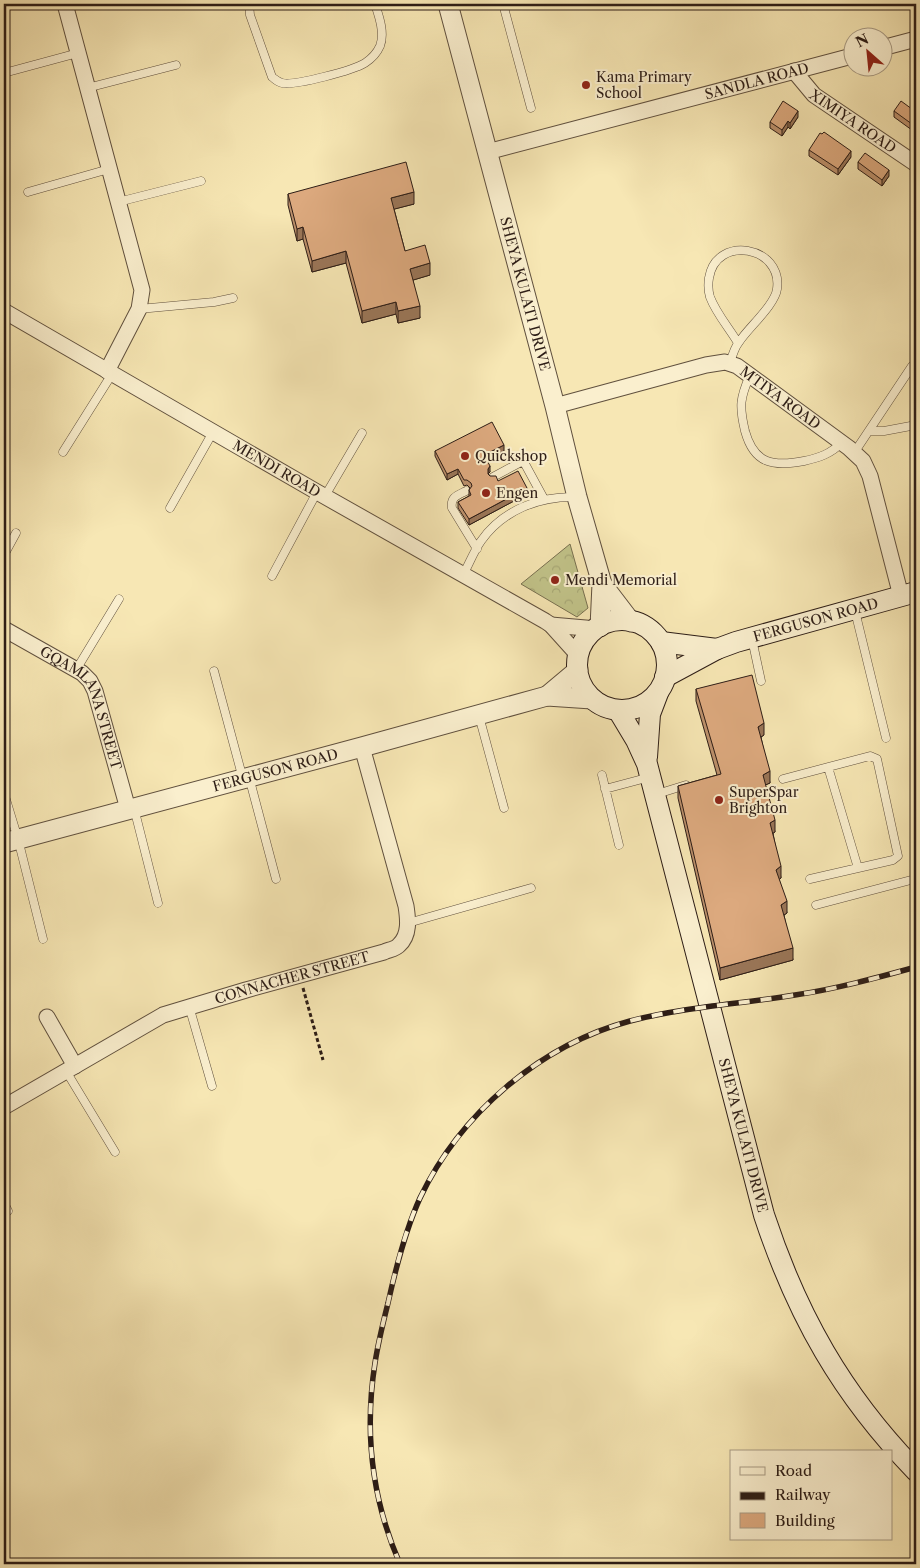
<svg xmlns="http://www.w3.org/2000/svg" width="920" height="1568" font-family="'Libre Caslon Text',serif">
	<style>
		.park { fill: url(#park-crowns); stroke: #787050 }
		.lines { fill: none; stroke-linecap: round; stroke-linejoin: round }
		.service-casing { stroke: #60503e; stroke-width: 9 }
		.minor-casing { stroke: #60503e; stroke-width: 17 }
		.tertiary-casing { stroke: #60503e; stroke-width: 21 }
		.secondary-casing { stroke: #2d1d16; stroke-width: 22 }
		.path { stroke: #2d1d16; stroke-width: 3; stroke-dasharray: 4 2.5; stroke-linecap: butt }
		.service { stroke: #faefce; stroke-width: 8 }
		.minor { stroke: #faefce; stroke-width: 15 }
		.tertiary { stroke: #faefce; stroke-width: 19 }
		.secondary { stroke: #faefce; stroke-width: 20 }
		.rail-casing { stroke: #2d1d16; stroke-width: 5.5 }
		.rail { stroke: #faefce; stroke-width: 4; stroke-dasharray: 11; stroke-linecap: butt }
		.wall { fill: #bd916c; stroke: #2d1d16 }
		.shaded-wall { fill: #9a7658; stroke: #2d1d16 }
		.building { fill: #dca97e; stroke: #2d1d16 }
		.poi-dot { fill: #8f2418; stroke: #faefce; stroke-width: 2 }
		.labels { text-anchor: middle; dominant-baseline: central; stroke-width: 4; stroke-linejoin: round; paint-order: stroke }
		.poi-label { font-size: 14px; fill: #2d1d16; stroke: #faefce; text-anchor: start }
		.street-label { font-size: 14px; fill: #2d1d16; stroke: #faefce }
	</style>
	<defs>
		<pattern id="park-crowns" width="20" height="18" patternUnits="userSpaceOnUse" patternTransform="scale(1.25)"><rect width="20" height="18" fill="#c2c48a"/><path d="M2 6a3 3 0 1 1 6 0M12 15a3 3 0 1 1 6 0" fill="none" stroke="#a7a876"/></pattern>
	</defs>
	<rect width="100%" height="100%" fill="#f7e7b4"/>
	<filter id="stains"><feTurbulence type="fractalNoise" baseFrequency=".004" numOctaves="4"/><feColorMatrix values="0 0 0 0 .2 0 0 0 0 .09 0 0 0 0 .02 0 0 0 .5 -.17"/></filter>
	<radialGradient id="worn" r=".72"><stop offset=".6" stop-color="#630" stop-opacity="0"/><stop offset="1" stop-color="#630" stop-opacity=".3"/></radialGradient>
	<!-- park -->
	<path class="park" d="M 570,544 L 588,608 L 577,617 L 521,584 Z"/>
	<g class="lines">
		<!-- service casing -->
		<g class="service-casing">
			<path id="service" d="M 249,4 L 250,15 L 272,77 C 276,80 278,82 282,83 C 295,86 354,70 365,63 C 371,59 377,53 380,46 C 385,33 379,16 375,4
				M 503,4 L 531,108
				M 4,73 L 78,53
				M 87,88 L 176,65
				M 28,192 L 109,169
				M 118,202 L 201,181
				M 139,309 L 214,302 L 233,298
				M 730,363 C 732,356 735,347 739,342 C 748,328 775,305 777,289 C 783,246 716,234 709,278 C 708,284 708,290 710,297 C 716,313 729,328 738,343
				M 750,375 C 740,398 739,406 745,431 C 754,464 773,467 804,461 C 818,458 831,454 841,443
				M 870,431 L 884,431 L 916,425
				M 63,452 L 112,374
				M 854,453 L 912,366 L 916,363
				M 493,477 L 521,462 L 525,464 L 544,499
				M 466,491 C 458,495 450,497 452,508 L 477,549
				M 325,496 L 362,433
				M 170,508 L 213,432
				M 4,555 L 16,533
				M 463,575 C 469,564 474,551 481,541 C 503,510 539,496 576,497
				M 272,576 L 317,492
				M 855,611 L 886,738
				M 752,639 L 761,681
				M 76,670 L 119,599
				M 214,671 L 243,779
				M 479,716 L 504,808
				M 828,767 L 858,868
				M 602,775 L 619,845
				M 249,777 L 276,879
				M 783,779 L 870,756 L 877,759 L 898,856 L 893,860 L 810,879
				M 605,789 L 650,777
				M 4,793 L 18,839 L 43,939
				M 657,794 L 686,785
				M 134,808 L 158,903
				M 816,905 L 911,880
				M 408,923 L 531,888
				M 189,1006 L 212,1086
				M 66,1071 L 115,1152
				M 4,1203 L 8,1211"/>
		</g>
		<!-- minor casing -->
		<g class="minor-casing">
			<g id="minor">
				<path d="M 65,4 L 142,290 L 139,309 L 107,371"/>
				<path d="M 882,48 L 916,39"/>
				<path id="s1" d="M 794,71 L 814,95 L 916,164"/>
				<path id="s2" d="M 487,152 L 852,56"/>
				<path id="s3" d="M 4,311 L 317,492 L 545,621 L 551,625 L 578,655"/>
				<path id="s4" d="M 555,406 L 706,365 L 725,362 L 737,366 L 849,448 L 863,461 L 870,476 L 901,596"/>
				<path d="M 551,625 L 597,629"/>
				<path id="s5" d="M 4,629 L 82,673 L 90,681 L 95,691 L 128,809"/>
				<path d="M 47,1017 L 75,1066"/>
				<path id="s6" d="M 4,1107 L 163,1015 L 246,990 L 384,952 C 388,950 396,949 399,945 C 410,935 408,919 406,906 L 362,747"/>
			</g>
		</g>
		<!-- tertiary casing -->
		<g class="tertiary-casing">
			<g id="tertiary">
				<path id="s7" d="M 448,4 L 555,406 L 577,497 L 602,584 L 600,627"/>
				<path d="M 602,584 L 631,622"/>
				<path d="M 547,696 L 578,670"/>
				<path id="s8" d="M 4,843 L 362,747 L 547,696 L 592,699"/>
			</g>
		</g>
		<!-- secondary casing -->
		<g class="secondary-casing">
			<g id="secondary">
				<circle cx="622" cy="665" r="45"/>
				<path d="M 661,642 L 717,649"/>
				<path id="s9" d="M 665,677 L 717,649 L 736,642 L 916,592"/>
				<path id="s10" d="M 618,710 L 636,740 L 647,764 L 764,1215 C 797,1315 842,1395 916,1471"/>
				<path d="M 647,757 L 650,714 L 658,693"/>
			</g>
		</g>
		<!-- path -->
		<path class="path" d="M 303,988 L 323,1060"/>
		<!-- service -->
		<use href="#service" class="service"/>
		<!-- minor -->
		<use href="#minor" class="minor"/>
		<!-- tertiary -->
		<use href="#tertiary" class="tertiary"/>
		<!-- secondary -->
		<use href="#secondary" class="secondary"/>
		<!-- rail casing -->
		<g class="rail-casing">
			<path id="rail" d="M 400,1564 C 372,1500 364,1433 375,1363 C 378,1343 383,1323 388,1303 C 396,1267 405,1231 420,1198 C 460,1114 540,1045 630,1021 C 684,1007 740,1004 795,995 C 836,989 876,978 916,967"/>
		</g>
		<!-- rail -->
		<use href="#rail" class="rail"/>
	</g>
	<!-- wall -->
	<path class="wall" d="M 894,111 L 916,112 L 916,133 L 894,117 Z
		M 798,117 L 790,129 L 788,127 L 782,136 L 770,128 L 770,122 Z
		M 809,150 L 851,157 L 838,175 L 809,156 Z
		M 858,162 L 889,176 L 882,186 L 858,169 Z
		M 288,194 L 414,204 L 394,209 L 405,251 L 430,275 L 413,280 L 420,318 L 398,323 L 396,314 L 362,323 L 346,263 L 312,272 L 303,239 L 297,241 L 288,205 Z
		M 916,198 L 916,212 L 913,209 L 913,203 Z
		M 435,451 L 504,451 L 486,459 L 490,472 L 488,474 L 490,476 L 498,481 L 527,494 L 469,525 L 458,508 L 458,502 L 469,496 L 469,490 L 470,488 L 467,485 L 464,486 L 458,474 L 447,480 L 435,456 Z
		M 696,689 L 764,735 L 761,737 L 770,783 L 765,785 L 775,832 L 773,833 L 781,878 L 779,879 L 787,913 L 784,915 L 793,960 L 720,980 L 678,798 L 678,786 L 717,775 L 696,701 Z"/>
	<!-- shaded-wall -->
	<path class="shaded-wall" d="M 798,111 L 798,117 L 790,129 L 790,123 Z
		M 788,121 L 788,127 L 782,136 L 782,130 Z
		M 851,151 L 851,157 L 838,175 L 838,169 Z
		M 889,170 L 889,176 L 882,186 L 882,180 Z
		M 414,192 L 414,204 L 391,210 L 391,198 Z
		M 303,227 L 303,239 L 297,241 L 297,229 Z
		M 346,251 L 346,263 L 312,272 L 312,261 Z
		M 430,263 L 430,275 L 410,281 L 410,269 Z
		M 396,302 L 396,314 L 362,323 L 362,311 Z
		M 420,306 L 420,318 L 398,323 L 398,311 Z
		M 504,445 L 504,451 L 484,460 L 484,455 Z
		M 490,466 L 490,472 L 488,474 L 488,469 Z
		M 458,469 L 458,474 L 447,480 L 447,474 Z
		M 527,488 L 527,494 L 469,525 L 469,519 Z
		M 764,723 L 764,735 L 758,739 L 758,727 Z
		M 770,771 L 770,783 L 763,786 L 763,775 Z
		M 775,820 L 775,832 L 770,835 L 770,823 Z
		M 781,866 L 781,878 L 776,882 L 776,870 Z
		M 787,901 L 787,913 L 781,917 L 781,905 Z
		M 793,948 L 793,960 L 720,980 L 720,968 Z"/>
	<!-- building -->
	<path class="building" d="M 783,101 L 798,111 L 790,123 L 788,121 L 782,130 L 770,122 Z
		M 901,101 L 916,112 L 916,127 L 894,111 Z
		M 824,132 L 851,151 L 838,169 L 809,150 L 820,133 L 822,134 Z
		M 865,153 L 889,170 L 882,180 L 858,162 Z
		M 406,162 L 414,192 L 391,198 L 405,251 L 425,245 L 430,263 L 410,269 L 420,306 L 398,311 L 396,302 L 362,311 L 346,251 L 312,261 L 303,227 L 297,229 L 288,194 Z
		M 916,198 L 916,206 L 913,203 Z
		M 492,422 L 504,445 L 484,455 L 490,466 L 488,469 L 488,474 L 490,476 L 496,476 L 498,481 L 518,471 L 527,488 L 469,519 L 458,502 L 471,495 L 469,490 L 472,486 L 471,483 L 467,480 L 464,480 L 458,469 L 447,474 L 435,451 Z
		M 752,675 L 764,723 L 758,727 L 770,771 L 763,775 L 775,820 L 770,823 L 781,866 L 776,870 L 787,901 L 781,905 L 793,948 L 720,968 L 678,786 L 721,774 L 696,689 Z"/>
	<!-- markers -->
	<g class="poi-dot">
		<circle cx="586" cy="85" r="5"/>
		<circle cx="465" cy="456" r="5"/>
		<circle cx="486" cy="493" r="5"/>
		<circle cx="555" cy="580" r="5"/>
		<circle cx="719" cy="800" r="5"/>
	</g>
	<g class="labels">
		<!-- poi labels -->
		<g class="poi-label">
			<text x="596" y="77">Kama Primary<tspan x="596" dy="16">School</tspan></text>
			<text x="475" y="456">Quickshop</text>
			<text x="496" y="493">Engen</text>
			<text x="565" y="580">Mendi Memorial</text>
			<text x="729" y="792">SuperSpar<tspan x="729" dy="16">Brighton</tspan></text>
		</g>
		<!-- street labels -->
		<g class="street-label">
			<text stroke="none"><textPath href="#s2" startOffset="279">SANDLA ROAD</textPath></text>
			<text stroke="none"><textPath href="#s1" startOffset="78">XIMIYA ROAD</textPath></text>
			<text stroke="none"><textPath href="#s7" startOffset="300">SHEYA KULATI DRIVE</textPath></text>
			<text stroke="none"><textPath href="#s4" startOffset="242">MTIYA ROAD</textPath></text>
			<text stroke="none"><textPath href="#s3" startOffset="315">MENDI ROAD</textPath></text>
			<text stroke="none"><textPath href="#s9" startOffset="162">FERGUSON ROAD</textPath></text>
			<text stroke="none"><textPath href="#s5" startOffset="118">GQAMLANA STREET</textPath></text>
			<text stroke="none"><textPath href="#s8" startOffset="281">FERGUSON ROAD</textPath></text>
			<text stroke="none"><textPath href="#s6" startOffset="318">CONNACHER STREET</textPath></text>
			<text stroke="none"><textPath href="#s10" startOffset="445">SHEYA KULATI DRIVE</textPath></text>
		</g>
	</g>
	<!-- margin -->
	<rect width="920" height="1568" fill="none" stroke="#f7e7b4" stroke-width="20"/>
	<rect x="5" y="5" width="910" height="1558" fill="none" stroke="#2d1d16" stroke-width="2.5"/>
	<rect x="10" y="10" width="900" height="1548" fill="none" stroke="#2d1d16"/>
	<!-- legend -->
	<rect x="730" y="1450" width="162" height="90" fill="#faefce" stroke="#a89b84"/>
	<rect x="740" y="1467" width="25" height="8" fill="#faefce" stroke="#a89b84"/>
	<text x="775" y="1476" font-size="15" fill="#2d1d16">Road</text>
	<rect x="740" y="1492" width="25" height="8" fill="#2d1d16" stroke="#a89b84"/>
	<text x="775" y="1500" font-size="15" fill="#2d1d16">Railway</text>
	<rect x="740" y="1513" width="25" height="15" fill="#dca97e" stroke="#a89b84"/>
	<text x="775" y="1526" font-size="15" fill="#2d1d16">Building</text>
	<!-- north arrow -->
	<g transform="translate(868 52) rotate(333)"><circle r="24" fill="#faefce" stroke="#a89b84"/>
	<path d="M0-4L9 19L0 12L-9 19Z" fill="#8f2418"/>
	<text y="-8" font-size="14" font-weight="bold" text-anchor="middle" fill="#2d1d16">N</text>
	</g>
	<rect width="100%" height="100%" filter="url(#stains)"/>
	<rect width="100%" height="100%" fill="url(#worn)"/>
</svg>
